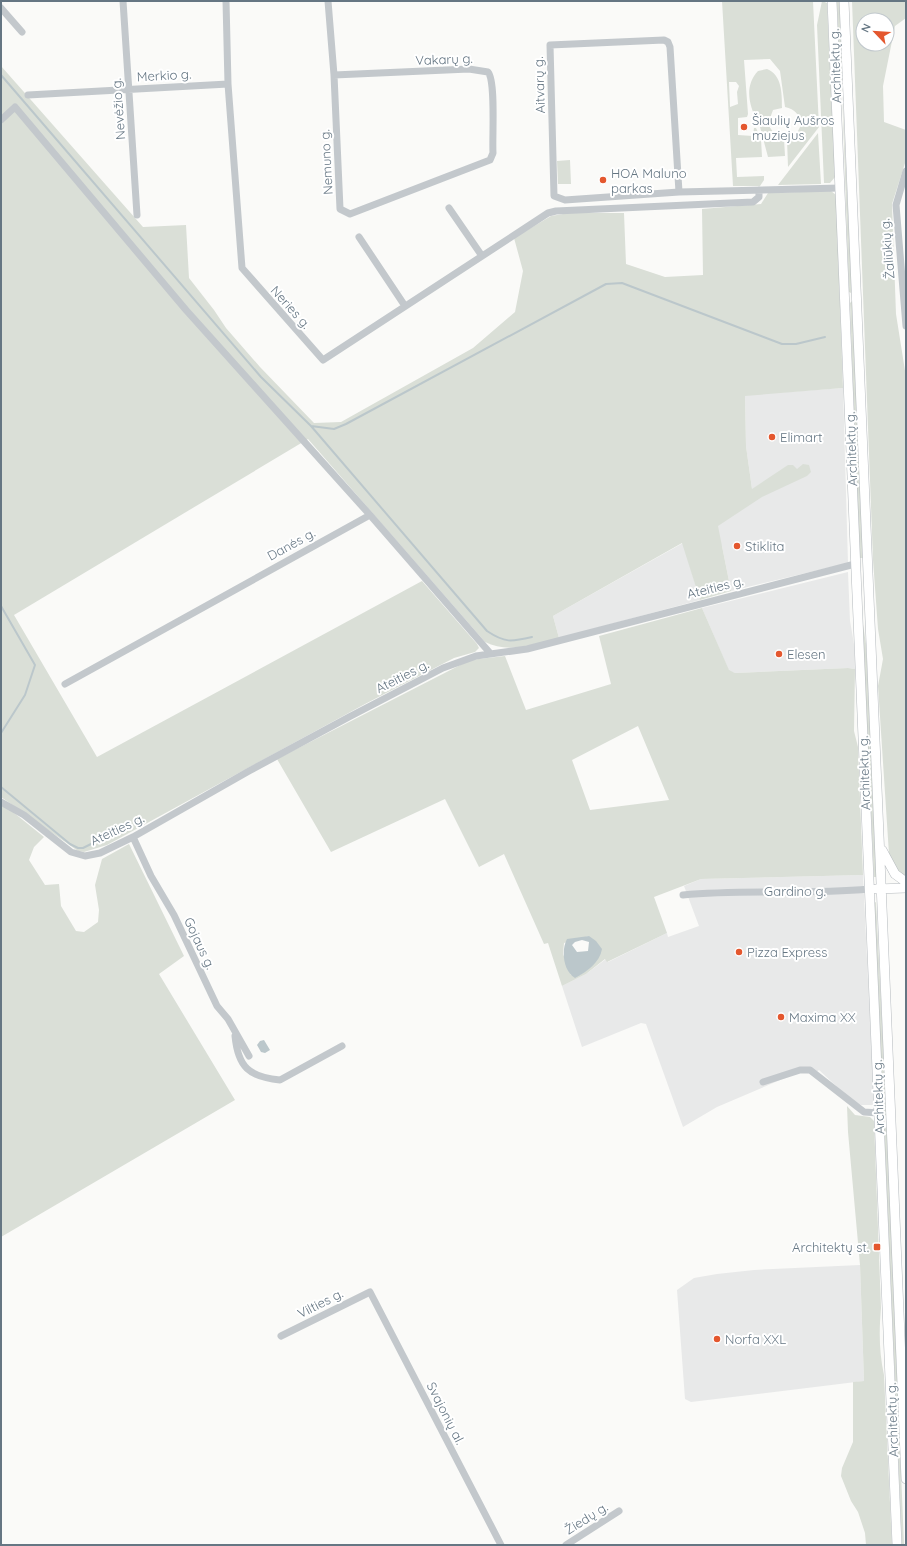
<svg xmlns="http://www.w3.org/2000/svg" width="907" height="1546" font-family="Quicksand,sans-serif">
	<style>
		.built { fill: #e8e9e9 }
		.green { fill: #dadfd7; fill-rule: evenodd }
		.water { fill: #bbc7cb; fill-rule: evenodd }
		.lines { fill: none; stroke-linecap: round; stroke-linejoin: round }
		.stream { stroke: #bbc7cb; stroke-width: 2 }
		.major-casing { stroke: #b5babe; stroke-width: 10 }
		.minor { stroke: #c3c8cc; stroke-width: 7 }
		.major { stroke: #fff; stroke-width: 9 }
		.poi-dot { fill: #e4572e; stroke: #fff; stroke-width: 1.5 }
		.labels { text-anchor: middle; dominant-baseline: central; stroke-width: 4; stroke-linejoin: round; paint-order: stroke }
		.street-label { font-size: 13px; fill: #657683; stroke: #fff }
		.poi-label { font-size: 13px; fill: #657683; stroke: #fff; text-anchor: start }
	</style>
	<rect width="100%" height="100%" fill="#fafaf8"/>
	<!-- built -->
	<path class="built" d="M 843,388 L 848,563 L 731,591 L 722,546 L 696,525 L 752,489 L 746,446 L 745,395 Z
		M 683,543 L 700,600 L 559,638 L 553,616 Z
		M 848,572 L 850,621 L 854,644 L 855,669 L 848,668 L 735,673 L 729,671 L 702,608 Z
		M 863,875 L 874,1105 L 861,1105 L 849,1098 L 819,1070 L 814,1074 L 799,1072 L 717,1107 L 683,1127 L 646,1024 L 641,1023 L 582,1047 L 562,986 L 586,974 L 606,959 L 608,962 L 667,933 L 668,937 L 699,926 L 684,886 L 701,879 Z
		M 860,1265 L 864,1381 L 691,1402 L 685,1399 L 677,1290 L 694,1278 L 717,1274 L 754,1270 Z"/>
	<!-- green -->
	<path class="green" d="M 722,1 L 813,1 L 819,127 L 788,167 L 787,139 L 796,135 L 801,125 C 800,115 795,109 785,107 L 780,71 L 770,59 L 744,60 L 748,114 L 747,117 L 738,118 L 738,135 L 753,136 L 754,128 L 756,128 L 761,139 L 762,157 L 736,158 L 737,177 L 764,176 L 764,180 L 760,186 L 733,186 ZM 729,82 L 736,82 L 739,86 L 737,92 L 738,104 L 730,107 Z
		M 822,1 L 827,3 L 835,177 L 830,183 L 824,183 L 817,25 Z
		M 837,1 L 840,1 L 844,78 L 842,80 L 840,78 Z
		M 852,1 L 906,1 L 906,18 L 895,26 L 883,86 L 884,122 L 906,130 L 906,160 L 892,204 L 896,314 L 906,377 L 906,878 L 899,874 L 889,854 L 878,686 L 883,659 L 878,629 L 873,560 ZM 863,20 L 887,20 L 887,44 L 863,44 Z
		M 1,66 L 143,227 L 186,225 L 189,278 L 214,310 L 226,328 L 260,367 L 314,423 L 341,422 L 473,348 L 515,312 L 523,271 L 514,238 L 551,216 L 569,213 L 624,213 L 626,264 L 665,277 L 703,275 L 702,209 L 761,204 L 768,193 L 831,191 L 836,195 L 843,388 L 745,396 L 746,446 L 752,489 L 788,465 L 793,465 L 797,469 L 803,464 L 809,465 L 811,472 L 807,476 L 762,497 L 718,526 L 731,591 L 700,600 L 682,543 L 553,616 L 559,638 C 535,644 508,654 485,642 L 308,439 L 14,615 L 97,757 L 422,581 L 477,644 L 479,648 L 475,652 L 454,658 L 365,704 L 107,845 L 84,852 L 78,851 L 1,797 Z
		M 767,69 C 782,75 782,93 782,108 L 773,110 L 769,121 L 757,121 C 749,105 744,86 758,71 Z
		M 842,88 L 852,291 L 851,293 L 849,292 Z
		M 769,126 L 777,138 L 784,139 L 785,156 L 768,157 L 760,127 Z
		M 818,133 L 821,184 L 778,185 Z
		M 570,160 L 571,184 L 558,184 L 557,161 Z
		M 852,301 L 863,558 L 859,558 L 850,303 Z
		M 702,608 L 729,670 L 735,673 L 848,668 L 855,669 L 854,731 L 858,747 L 863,875 L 701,879 L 654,897 L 667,933 L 607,962 L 605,959 L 586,974 L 562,986 L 548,943 L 544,944 L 504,854 L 479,867 L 445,799 L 331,852 L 277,759 L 470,660 L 505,656 L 526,710 L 611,684 L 599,636 ZM 638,726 L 669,800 L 590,810 L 572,760 ZM 589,936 L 593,965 L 580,975 L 571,975 L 563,954 L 564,943 Z
		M 862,618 L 866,644 L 879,877 L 874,877 Z
		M 1,806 L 8,808 L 44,837 L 34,847 L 29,860 L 45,885 L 59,884 L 61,906 L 76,931 L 84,932 L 98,922 L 99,910 L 95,885 L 102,859 L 129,844 L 184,956 L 159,974 L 235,1100 L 1,1237 Z
		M 876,902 L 887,1117 L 885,1119 L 883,1117 L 874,903 Z
		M 847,1106 L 855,1115 L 870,1117 L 874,1121 L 881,1308 C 879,1331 879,1352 884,1375 L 892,1545 L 866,1545 L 865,1533 L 858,1512 L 851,1501 L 841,1476 L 842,1468 L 853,1442 L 853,1382 L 864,1381 L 860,1265 L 848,1132 Z
		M 885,1126 L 887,1127 L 904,1545 L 902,1545 L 884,1128 Z"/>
	<!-- water -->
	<path class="water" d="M 589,936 L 596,941 L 602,949 C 600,962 587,972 575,978 C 563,971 561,950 567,939 ZM 582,940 L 589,942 L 588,951 L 577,952 L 572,945 L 575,942 Z
		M 264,1040 L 270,1050 L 265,1053 L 261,1052 L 257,1045 L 260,1041 Z"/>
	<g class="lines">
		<!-- stream -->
		<path class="stream" d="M 1,75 L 261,377 L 311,426 L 487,631 C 505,643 511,642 532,637
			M 311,426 L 334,429 L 346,424 L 606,284 L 622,283 L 782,344 L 796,344 L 825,337
			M 699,594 L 729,586
			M 1,606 L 35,665 L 25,695 L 1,733
			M 1,787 L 70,844 L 78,848 L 83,848 L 123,828"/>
		<!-- major casing -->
		<g class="major-casing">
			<path id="major" d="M 832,1 L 897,1545
				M 844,1 L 906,1479
				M 882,850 L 895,874 L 906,882
				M 876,889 L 906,888"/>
		</g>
		<!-- minor -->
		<path class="minor" d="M 123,1 L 137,215
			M 226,1 L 228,84 L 242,268 L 323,360 L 548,213 L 556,211 L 753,202 L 759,197 L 759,190
			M 328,1 L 334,75 L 340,209 L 350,214 L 490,160 L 493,153 C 492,138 496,81 488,72 L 469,69 L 334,75
			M 1,8 L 22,32
			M 28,95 L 228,84
			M 1,120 L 15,107 L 186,310 L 370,515
			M 906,171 L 896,205 L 906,326
			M 679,192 L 670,47 L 668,42 L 664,40 L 550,45 L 554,196 L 565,200 L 679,192 L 840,188
			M 449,208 L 482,256
			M 359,237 L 405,306
			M 65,684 L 370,515 L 490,653
			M 1,802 L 24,815 L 71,852 L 85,856 L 100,853 L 133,837 L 249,771 L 349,717 L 443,668 L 476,656 L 527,649 L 855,564
			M 133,837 L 151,876 L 174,915 L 217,1006 L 228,1019 L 249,1056
			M 683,895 C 745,889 807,895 869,889
			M 235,1036 C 238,1067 249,1077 280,1080 L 342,1046
			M 763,1082 L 800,1070 L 810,1070 L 864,1112 L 879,1113
			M 281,1336 L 370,1292 L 501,1545
			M 566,1545 L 619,1511"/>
		<!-- major -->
		<use href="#major" class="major"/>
	</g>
	<!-- markers -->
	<g class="poi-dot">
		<circle cx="744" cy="127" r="4"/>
		<circle cx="603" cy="180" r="4"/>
		<circle cx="772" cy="437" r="4"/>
		<circle cx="737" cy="546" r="4"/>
		<circle cx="779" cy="654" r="4"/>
		<circle cx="739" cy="952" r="4"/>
		<circle cx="781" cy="1017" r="4"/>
		<rect x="873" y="1243" width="8" height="8" rx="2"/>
		<circle cx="717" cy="1339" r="4"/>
	</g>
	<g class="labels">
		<!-- street labels -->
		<g class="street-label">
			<text transform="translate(444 59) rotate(-2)">Vakarų g.</text>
			<text transform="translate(835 66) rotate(-92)">Architektų g.</text>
			<text transform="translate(164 75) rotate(-3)">Merkio g.</text>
			<text transform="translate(539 85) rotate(-92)">Aitvarų g.</text>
			<text transform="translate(118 109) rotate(-94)">Nevėžio g.</text>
			<text transform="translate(326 162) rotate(-93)">Nemuno g.</text>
			<text transform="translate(887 249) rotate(-95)">Žaliūkių g.</text>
			<text transform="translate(291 307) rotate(48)">Neries g.</text>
			<text transform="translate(851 449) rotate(-92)">Architektų g.</text>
			<text transform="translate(291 544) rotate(-29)">Danės g.</text>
			<text transform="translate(715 587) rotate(-14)">Ateities g.</text>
			<text transform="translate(402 676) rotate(-27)">Ateities g.</text>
			<text transform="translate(864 773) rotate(-92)">Architektų g.</text>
			<text transform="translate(117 829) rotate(-25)">Ateities g.</text>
			<text x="795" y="891">Gardino g.</text>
			<text transform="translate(200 943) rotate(65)">Gojaus g.</text>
			<text transform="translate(878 1097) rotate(-92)">Architektų g.</text>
			<text transform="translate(320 1303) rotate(-27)">Vilties g.</text>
			<text transform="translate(446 1413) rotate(63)">Svajonių al.</text>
			<text transform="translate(892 1420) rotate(-92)">Architektų g.</text>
			<text transform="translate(586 1518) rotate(-32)">Žiedų g.</text>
		</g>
		<!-- poi labels -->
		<g class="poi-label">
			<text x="752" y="120">Šiaulių Aušros<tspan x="752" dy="15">muziejus</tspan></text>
			<text x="611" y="173">HOA Maluno<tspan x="611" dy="15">parkas</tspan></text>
			<text x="780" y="437">Elimart</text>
			<text x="745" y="546">Stiklita</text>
			<text x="787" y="654">Elesen</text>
			<text x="747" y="952">Pizza Express</text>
			<text x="789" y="1017">Maxima XX</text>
			<text x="869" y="1247" text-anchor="end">Architektų st.</text>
			<text x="725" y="1339">Norfa XXL</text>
		</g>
	</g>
	<!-- border -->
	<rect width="907" height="1546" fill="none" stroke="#657683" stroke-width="4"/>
	<!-- north arrow -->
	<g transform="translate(875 32) rotate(295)"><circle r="19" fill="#ffffff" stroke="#c1c8cd"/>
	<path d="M0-3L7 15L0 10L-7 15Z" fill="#e4572e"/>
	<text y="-6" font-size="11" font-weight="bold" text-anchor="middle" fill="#657683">N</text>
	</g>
</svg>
